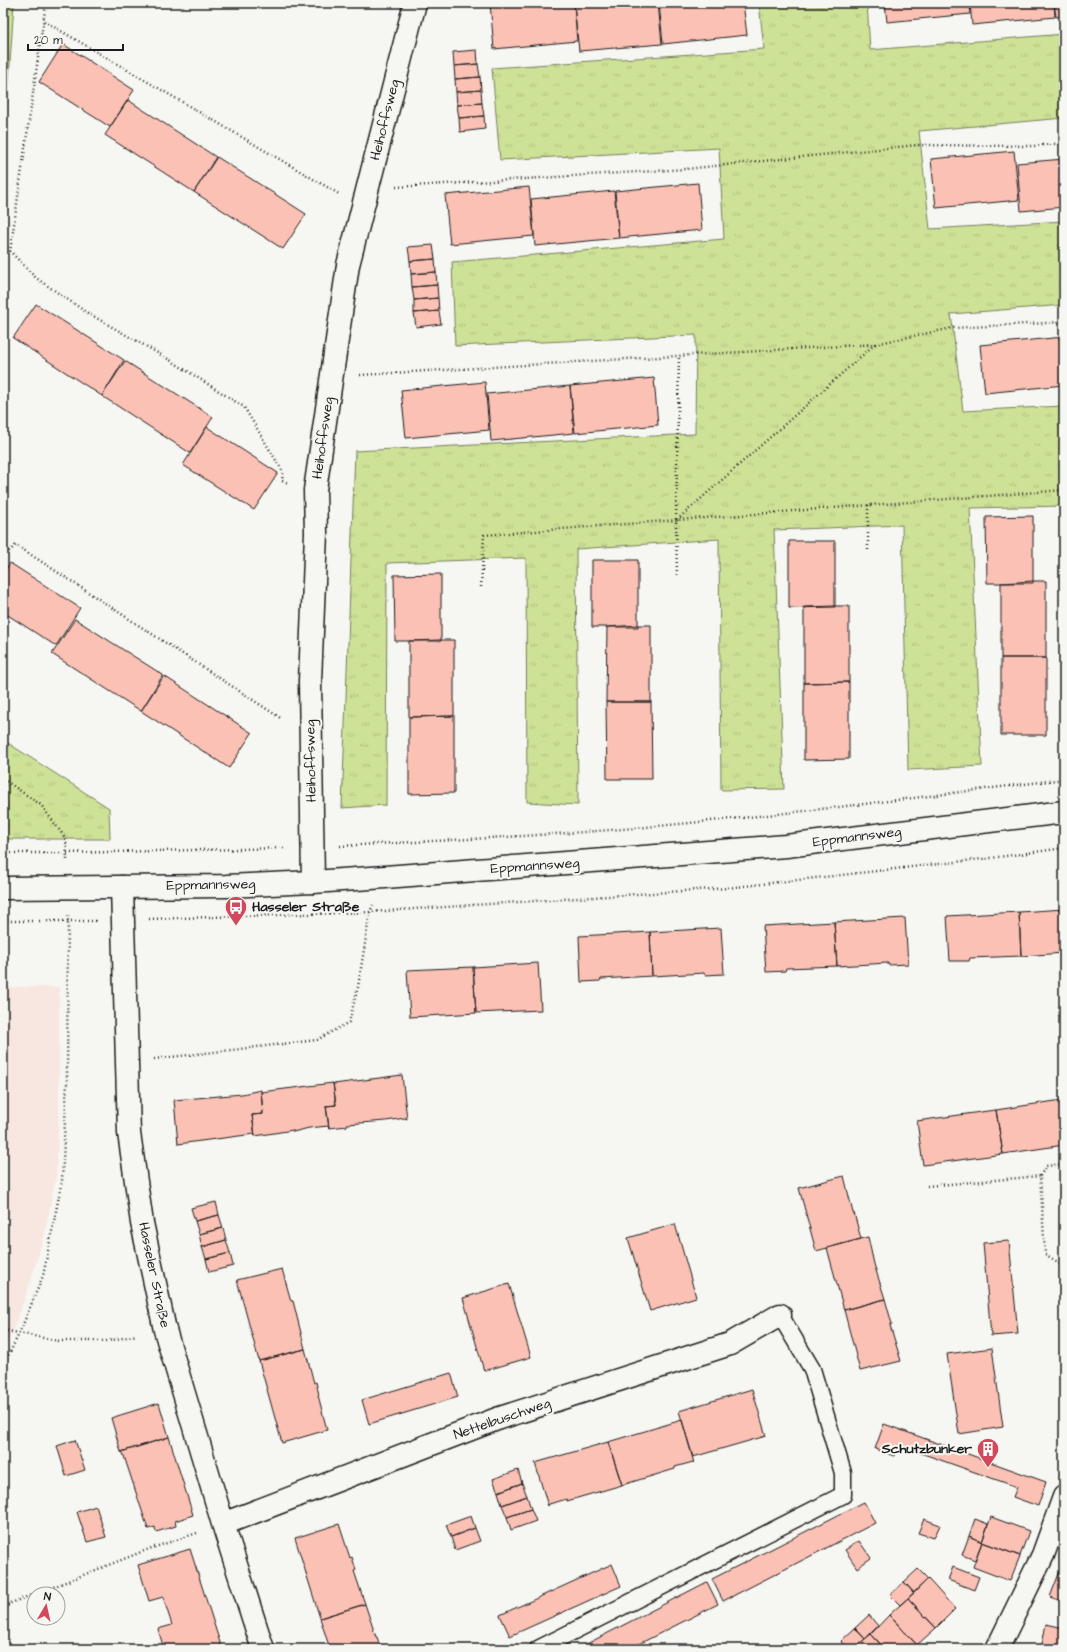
<svg xmlns="http://www.w3.org/2000/svg" width="1067" height="1652" font-family="'Architects Daughter',sans-serif">
	<style>
		.built { fill: #f8e6e0 }
		.grass { fill: url(#grass-tufts); stroke: #757f5a }
		.building { fill: #fcc1b5; stroke: #1c1c1c }
		.lines { fill: none; stroke-linecap: round; stroke-linejoin: round }
		.lane-casing { stroke: #1c1c1c; stroke-width: 19 }
		.street-casing { stroke: #1c1c1c; stroke-width: 25 }
		.secondary-casing { stroke: #1c1c1c; stroke-width: 25 }
		.path { stroke: #1c1c1c; stroke-width: 2.5; stroke-dasharray: 1 3; stroke-linecap: butt }
		.lane { stroke: #f6f6f2; stroke-width: 16 }
		.street { stroke: #f6f6f2; stroke-width: 22 }
		.secondary { stroke: #f6f6f2; stroke-width: 22 }
		.labels { text-anchor: middle; dominant-baseline: central; stroke-width: 4; stroke-linejoin: round; paint-order: stroke }
		.street-label { font-size: 14px; fill: #1c1c1c; stroke: #f6f6f2 }
		.poi-label { font-size: 14px; font-weight: bold; fill: #1c1c1c; stroke: #f6f6f2; text-anchor: start }
	</style>
	<defs>
		<pattern id="grass-tufts" width="24" height="20" patternUnits="userSpaceOnUse"><rect width="24" height="20" fill="#cee297"/><path d="M3 7l-1-3M5 7V3M7 7l1-3M15 17l-1-3M17 17v-4M19 17l1-3" fill="none" stroke="#b0c182"/></pattern>
	</defs>
	<rect width="100%" height="100%" fill="#f6f6f2"/>
	<filter id="ink" filterUnits="userSpaceOnUse"><feTurbulence type="fractalNoise" baseFrequency=".025" numOctaves="2"/><feDisplacementMap in="SourceGraphic" scale="8" xChannelSelector="R" yChannelSelector="G"/><feConvolveMatrix kernelMatrix="1 2 1 2 8 2 1 2 1" color-interpolation-filters="sRGB"/></filter>
	<g filter="url(#ink)">
		<!-- built -->
		<path class="built" d="M 3,987 L 59,987 L 59,1112 L 56,1176 L 44,1236 L 30,1283 L 13,1331 L 3,1351 Z"/>
		<!-- grass -->
		<path class="grass" d="M 3,3 L 14,3 L 3,169 Z
			M 759,3 L 867,3 L 870,50 L 1064,34 L 1064,118 L 919,131 L 930,229 L 1064,221 L 1064,305 L 951,314 L 963,411 L 1064,406 L 1064,506 L 970,508 L 982,766 L 908,770 L 902,525 L 774,530 L 784,789 L 721,790 L 719,539 L 576,549 L 578,805 L 527,802 L 526,558 L 387,563 L 386,805 L 342,808 L 355,451 L 695,434 L 696,335 L 455,346 L 452,262 L 724,239 L 719,148 L 500,160 L 492,68 L 764,49 Z
			M 3,740 L 109,808 L 110,839 L 3,839 Z"/>
		<!-- building -->
		<path class="building" d="M 490,3 L 574,3 L 577,41 L 494,49 Z
			M 595,3 L 658,3 L 662,44 L 579,51 L 574,5 Z
			M 659,3 L 743,3 L 747,35 L 663,44 Z
			M 885,3 L 969,3 L 970,14 L 887,22 Z
			M 970,3 L 1054,3 L 1055,17 L 972,25 Z
			M 1054,3 L 1064,3 L 1064,16 L 1056,17 Z
			M 63,44 L 134,90 L 110,127 L 39,82 Z
			M 477,50 L 478,64 L 454,66 L 453,52 Z
			M 478,64 L 480,77 L 455,79 L 454,66 Z
			M 480,77 L 481,90 L 456,92 L 455,79 Z
			M 481,90 L 482,103 L 457,105 L 456,92 Z
			M 128,100 L 216,157 L 194,192 L 105,135 Z
			M 482,103 L 484,116 L 459,118 L 457,105 Z
			M 484,116 L 485,129 L 460,132 L 459,118 Z
			M 1014,151 L 1019,200 L 936,208 L 931,159 Z
			M 217,157 L 306,214 L 283,249 L 194,192 Z
			M 1064,159 L 1064,207 L 1021,211 L 1017,163 Z
			M 698,183 L 702,230 L 619,238 L 615,191 Z
			M 529,187 L 534,236 L 450,244 L 445,195 Z
			M 614,191 L 619,238 L 535,246 L 531,199 Z
			M 433,245 L 435,259 L 410,261 L 408,247 Z
			M 435,259 L 436,272 L 411,274 L 410,261 Z
			M 436,272 L 437,285 L 412,287 L 411,274 Z
			M 437,285 L 438,298 L 414,300 L 412,287 Z
			M 438,298 L 439,311 L 414,313 L 414,300 Z
			M 36,304 L 124,360 L 102,396 L 13,338 Z
			M 439,311 L 441,324 L 416,327 L 414,313 Z
			M 1064,337 L 1064,385 L 985,393 L 980,345 Z
			M 125,361 L 213,417 L 190,453 L 102,396 Z
			M 654,378 L 658,425 L 575,433 L 570,386 Z
			M 485,382 L 489,430 L 406,438 L 401,390 Z
			M 570,386 L 574,433 L 491,441 L 487,394 Z
			M 207,427 L 278,473 L 254,510 L 183,465 Z
			M 1033,516 L 1033,583 L 987,583 L 986,517 Z
			M 789,541 L 835,541 L 835,607 L 789,608 Z
			M 592,560 L 638,560 L 638,627 L 592,627 Z
			M 10,563 L 80,608 L 56,646 L 3,612 L 3,574 Z
			M 441,574 L 441,641 L 395,641 L 394,575 Z
			M 1033,581 L 1046,581 L 1046,658 L 1001,658 L 1001,583 Z
			M 836,606 L 849,606 L 849,682 L 804,683 L 804,607 Z
			M 75,619 L 163,675 L 141,711 L 52,654 Z
			M 638,625 L 651,625 L 651,702 L 606,702 L 607,627 Z
			M 441,640 L 454,640 L 454,716 L 409,717 L 409,641 Z
			M 1001,658 L 1046,658 L 1046,735 L 1001,735 Z
			M 164,676 L 252,733 L 229,768 L 141,711 Z
			M 849,682 L 849,759 L 804,760 L 804,683 Z
			M 606,702 L 651,702 L 652,779 L 607,779 Z
			M 454,716 L 454,793 L 409,794 L 409,717 Z
			M 1064,909 L 1064,953 L 1021,956 L 1019,912 Z
			M 1019,912 L 1021,956 L 970,958 L 969,961 L 950,961 L 947,916 Z
			M 905,918 L 908,964 L 888,965 L 888,963 L 837,966 L 834,922 Z
			M 834,922 L 837,966 L 786,968 L 785,971 L 766,972 L 763,926 Z
			M 721,928 L 724,974 L 705,975 L 704,973 L 652,976 L 650,932 Z
			M 650,932 L 652,976 L 601,979 L 600,981 L 581,982 L 579,936 Z
			M 538,963 L 541,1010 L 476,1013 L 473,967 Z
			M 473,967 L 476,1013 L 410,1017 L 407,970 Z
			M 402,1075 L 407,1119 L 405,1118 L 386,1121 L 347,1124 L 347,1126 L 329,1128 L 326,1106 L 336,1105 L 333,1083 L 334,1084 Z
			M 333,1083 L 336,1105 L 326,1106 L 329,1128 L 328,1126 L 309,1128 L 293,1132 L 293,1130 L 255,1136 L 252,1115 L 263,1114 L 261,1092 Z
			M 261,1090 L 263,1114 L 252,1115 L 255,1136 L 254,1134 L 178,1144 L 174,1100 L 242,1094 Z
			M 1062,1100 L 1064,1100 L 1064,1145 L 1003,1154 L 996,1110 Z
			M 995,1110 L 996,1110 L 1003,1154 L 923,1165 L 917,1121 Z
			M 844,1176 L 853,1213 L 854,1213 L 861,1239 L 816,1251 L 799,1188 Z
			M 216,1202 L 219,1215 L 195,1221 L 191,1208 Z
			M 219,1215 L 223,1228 L 199,1234 L 195,1221 Z
			M 675,1224 L 696,1297 L 650,1311 L 628,1238 Z
			M 223,1228 L 226,1240 L 202,1247 L 199,1234 Z
			M 868,1237 L 874,1264 L 885,1299 L 844,1310 L 827,1248 Z
			M 226,1240 L 230,1253 L 206,1259 L 202,1247 Z
			M 1009,1241 L 1018,1334 L 991,1336 L 983,1243 Z
			M 230,1253 L 233,1266 L 209,1272 L 206,1259 Z
			M 282,1269 L 291,1301 L 293,1301 L 305,1349 L 259,1361 L 237,1280 Z
			M 509,1284 L 531,1357 L 484,1371 L 463,1298 Z
			M 885,1299 L 892,1324 L 890,1325 L 901,1361 L 860,1371 L 844,1310 Z
			M 992,1348 L 1003,1427 L 959,1434 L 947,1354 Z
			M 305,1349 L 314,1383 L 316,1382 L 319,1395 L 318,1395 L 327,1430 L 282,1443 L 259,1361 Z
			M 451,1373 L 458,1397 L 369,1424 L 362,1400 Z
			M 752,1389 L 766,1436 L 693,1457 L 679,1411 Z
			M 159,1403 L 169,1437 L 121,1452 L 111,1418 Z
			M 682,1420 L 694,1463 L 693,1462 L 675,1467 L 675,1469 L 622,1485 L 608,1442 Z
			M 884,1424 L 1046,1482 L 1038,1506 L 1013,1497 L 1017,1487 L 898,1445 L 894,1456 L 875,1449 Z
			M 169,1437 L 193,1515 L 175,1521 L 176,1526 L 156,1532 L 155,1527 L 148,1529 L 123,1453 L 121,1452 Z
			M 75,1440 L 85,1470 L 66,1476 L 57,1446 Z
			M 608,1442 L 622,1485 L 567,1501 L 567,1499 L 549,1504 L 548,1506 L 535,1463 Z
			M 518,1470 L 522,1483 L 498,1492 L 493,1479 Z
			M 522,1483 L 527,1496 L 502,1505 L 498,1492 Z
			M 527,1496 L 531,1509 L 507,1517 L 502,1505 Z
			M 864,1502 L 875,1523 L 723,1601 L 712,1579 Z
			M 96,1506 L 106,1537 L 87,1542 L 77,1512 Z
			M 531,1509 L 536,1521 L 511,1530 L 507,1517 Z
			M 471,1516 L 475,1528 L 451,1537 L 446,1525 Z
			M 991,1517 L 1029,1531 L 1020,1556 L 982,1542 Z
			M 924,1519 L 940,1525 L 934,1538 L 918,1533 Z
			M 975,1519 L 988,1524 L 982,1542 L 969,1536 Z
			M 339,1524 L 350,1558 L 352,1557 L 356,1570 L 354,1571 L 365,1604 L 320,1618 L 295,1538 Z
			M 475,1528 L 480,1541 L 455,1550 L 451,1537 Z
			M 969,1536 L 982,1542 L 975,1560 L 962,1555 Z
			M 859,1541 L 871,1558 L 857,1568 L 845,1550 Z
			M 982,1542 L 1020,1556 L 1010,1581 L 973,1567 Z
			M 190,1549 L 222,1649 L 164,1649 L 158,1629 L 172,1625 L 163,1597 L 149,1601 L 138,1565 Z
			M 612,1564 L 621,1586 L 510,1636 L 500,1615 Z
			M 953,1567 L 979,1577 L 974,1590 L 948,1580 Z
			M 918,1569 L 928,1579 L 914,1593 L 904,1582 Z
			M 1060,1571 L 1064,1573 L 1064,1602 L 1050,1597 Z
			M 928,1579 L 955,1609 L 936,1628 L 908,1598 Z
			M 707,1582 L 718,1604 L 629,1649 L 577,1649 Z
			M 904,1582 L 914,1593 L 900,1605 L 890,1595 Z
			M 908,1598 L 936,1628 L 917,1645 L 889,1615 Z
			M 365,1604 L 376,1637 L 377,1637 L 381,1649 L 330,1649 L 320,1618 Z
			M 869,1615 L 878,1626 L 865,1639 L 855,1628 Z
			M 889,1615 L 917,1645 L 913,1649 L 885,1649 L 871,1634 Z
			M 1046,1624 L 1064,1628 L 1064,1649 L 1041,1649 Z
			M 855,1628 L 865,1639 L 854,1649 L 849,1649 L 841,1641 Z
			M 871,1634 L 885,1649 L 854,1649 L 865,1639 Z"/>
		<g class="lines">
			<!-- lane casing -->
			<g class="lane-casing">
				<path id="lane" d="M 538,1649 L 843,1495 L 843,1473 L 812,1369 L 780,1315"/>
			</g>
			<!-- street casing -->
			<g class="street-casing">
				<path id="street" d="M 313,882 L 310,681 L 316,533 L 315,490 L 348,265 L 415,3
					M 122,887 L 129,1133 L 142,1223 L 165,1330 L 223,1524 L 263,1649
					M 223,1524 L 497,1419 L 730,1344 L 780,1315
					M 997,1649 L 1043,1555 L 1064,1497"/>
			</g>
			<!-- secondary casing -->
			<g class="secondary-casing">
				<path id="secondary" d="M 3,888 L 226,886 L 313,882 L 385,877 L 786,846 L 1064,812"/>
			</g>
			<!-- path -->
			<path class="path" d="M 44,21 L 339,194
				M 396,187 L 686,169 L 917,145 L 1033,146 L 1064,143
				M 3,246 L 7,248 L 36,278 L 86,312 L 170,360 L 244,407 L 283,472 L 282,481 L 289,483
				M 10,252 L 46,3
				M 360,375 L 875,344 L 952,328 L 1064,322
				M 868,505 L 868,550
				M 677,520 L 875,344
				M 3,557 L 16,545 L 282,719
				M 677,575 L 676,520 L 679,356
				M 481,587 L 484,535 L 1064,490
				M 3,779 L 41,805 L 66,839 L 67,860
				M 340,846 C 430,841 520,837 610,830 C 762,818 913,798 1064,779
				M 3,853 L 66,853 L 285,848
				M 149,919 L 370,912 L 727,888 L 991,858 L 1064,848
				M 3,921 L 96,921
				M 154,1059 L 317,1040 L 349,1022 L 358,987 L 370,912 L 373,905
				M 1040,1176 L 1046,1166 L 1064,1164
				M 927,1186 L 1040,1176 L 1045,1254 L 1064,1266
				M 3,1330 L 59,1341 L 108,1341 L 137,1335
				M 3,1366 L 19,1334 L 43,1276 L 62,1181 L 67,1082 L 68,915
				M 35,1594 L 149,1549 L 197,1533
				M 3,1606 L 34,1594"/>
			<!-- lane -->
			<use href="#lane" class="lane"/>
			<!-- street -->
			<use href="#street" class="street"/>
			<!-- secondary -->
			<use href="#secondary" class="secondary"/>
		</g>
	</g>
	<!-- icons -->
	<defs>
		<g id="bus-pin" transform="scale(1.15)"><path d="M0 17L-7.5 6A9.5 9.5 0 1 1 7.5 6Z" fill="#d1495b" stroke="#f6f6f2"/><path d="M-5-6H5V4H4V6H2V4H-2V6H-4V4H-5ZM-3.5-4V0h7V-4ZM-3.5 1.2v1.5H-2V1.2ZM2 1.2v1.5H3.5V1.2Z" fill="#fff"/></g>
		<g id="building-pin" transform="scale(1.15)"><path d="M0 17L-7.5 6A9.5 9.5 0 1 1 7.5 6Z" fill="#d1495b" stroke="#f6f6f2"/><path d="M-4-6H4V6H1V3H-1V6H-4ZM-2.5-4.3h1.7v1.8h-1.7ZM.8-4.3h1.7v1.8H.8ZM-2.5-1h1.7V.8h-1.7ZM.8-1h1.7V.8H.8Z" fill="#fff"/></g>
	</defs>
	<g fill-rule="evenodd">
		<use href="#bus-pin" x="236" y="907"/>
		<use href="#building-pin" x="988" y="1449"/>
	</g>
	<g class="labels">
		<!-- street labels -->
		<g class="street-label">
			<text transform="translate(385 120) rotate(-76)">Heihoffsweg</text>
			<text transform="translate(323 438) rotate(-82)">Heihoffsweg</text>
			<text transform="translate(311 761) rotate(-91)">Heihoffsweg</text>
			<text transform="translate(857 837) rotate(-7)">Eppmannsweg</text>
			<text transform="translate(535 866) rotate(-4)">Eppmannsweg</text>
			<text transform="translate(211 885) rotate(-1)">Eppmannsweg</text>
			<text transform="translate(154 1275) rotate(78)">Hasseler Straße</text>
			<text transform="translate(502 1419) rotate(-19)">Nettelbuschweg</text>
		</g>
		<!-- poi labels -->
		<g class="poi-label">
			<text x="252" y="907">Hasseler Straße</text>
			<text x="972" y="1449" text-anchor="end">Schutzbunker</text>
		</g>
	</g>
	<!-- margin -->
	<rect width="1067" height="1652" fill="none" stroke="#f6f6f2" stroke-width="16"/>
	<rect x="8" y="8" width="1051" height="1636" fill="none" stroke="#1c1c1c" stroke-width="1.5" filter="url(#ink)"/>
	<!-- north arrow -->
	<g transform="translate(46 1606) rotate(9)"><circle r="19" fill="#f6f6f2" stroke="#9f9f9c"/>
	<path d="M0-3L7 15L0 10L-7 15Z" fill="#d1495b"/>
	<text y="-6" font-size="11" font-weight="bold" text-anchor="middle" fill="#1c1c1c">N</text>
	</g>
	<!-- scale -->
	<path d="M28 44v6h95v-6" fill="none" stroke="#1c1c1c" stroke-width="2"/>
	<text x="34" y="44" font-size="12" fill="#1c1c1c" stroke="#f6f6f2" stroke-width="3" paint-order="stroke">20 m</text>
</svg>
